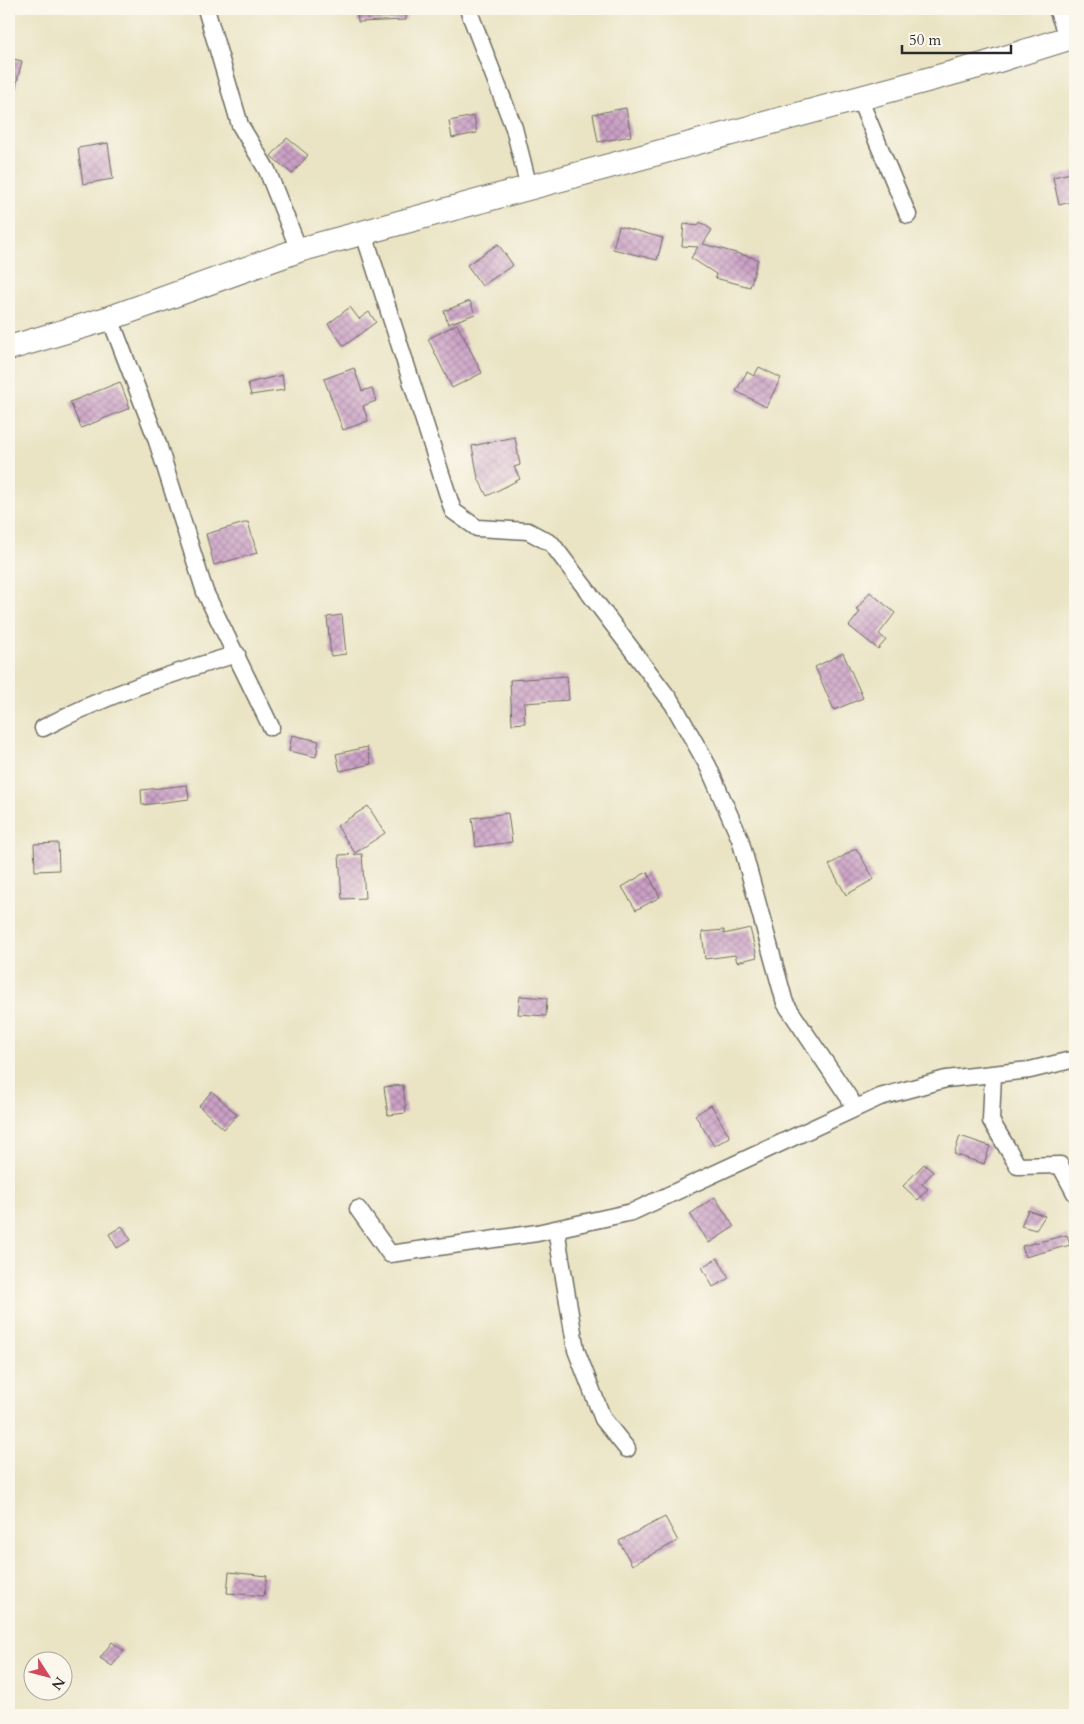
<svg xmlns="http://www.w3.org/2000/svg" width="1084" height="1724" font-family="Cardo,serif">
	<style>
		.building { fill: url(#building-cross-hatch) }
		.lines { fill: none; stroke-linecap: round; stroke-linejoin: round }
		.street-casing { stroke: #6e6c61; stroke-width: 19 }
		.secondary-casing { stroke: #6e6c61; stroke-width: 26 }
		.street { stroke: #fff; stroke-width: 16 }
		.secondary { stroke: #fff; stroke-width: 24 }
	</style>
	<defs>
		<pattern id="building-cross-hatch" width="8" height="8" patternUnits="userSpaceOnUse" patternTransform="scale(1.25)"><rect width="8" height="8" fill="#cba1c6"/><path d="M0 0l8 8M0 8l8-8" fill="none" stroke="#a583a1"/></pattern>
	</defs>
	<rect width="100%" height="100%" fill="#fbf7ec"/>
	<filter id="ink" filterUnits="userSpaceOnUse"><feTurbulence type="fractalNoise" baseFrequency=".02" numOctaves="2"/><feDisplacementMap in="SourceGraphic" scale="10" xChannelSelector="R" yChannelSelector="G"/><feConvolveMatrix kernelMatrix="1 2 1 2 8 2 1 2 1" color-interpolation-filters="sRGB"/></filter>
	<filter id="wash" filterUnits="userSpaceOnUse"><feTurbulence type="fractalNoise" baseFrequency=".0096" numOctaves="4" result="noise"/><feDisplacementMap in="SourceGraphic" scale="20" xChannelSelector="R" yChannelSelector="G"/><feGaussianBlur stdDeviation="1.12" result="paint"/><feColorMatrix in="noise" values="0 0 0 0 0 0 0 0 0 0 0 0 0 0 0 0 0 1.4 0 .05"/><feComposite in="paint" operator="in"/></filter>
	<g filter="url(#wash)">
		<rect width="100%" height="100%" fill="#eae4c5"/>
		<g id="blocks">
			<!-- building -->
			<path class="building" d="M 357,9 L 406,9 L 406,20 L 358,22 Z
				M 9,58 L 22,61 L 13,98 L 9,97 Z
				M 626,108 L 631,136 L 598,142 L 593,114 Z
				M 474,116 L 477,133 L 452,138 L 449,121 Z
				M 287,138 L 308,155 L 292,174 L 271,156 Z
				M 108,143 L 113,179 L 83,184 L 78,148 Z
				M 1075,172 L 1075,201 L 1059,205 L 1053,177 Z
				M 700,222 L 712,230 L 703,244 L 758,259 L 750,287 L 715,278 L 716,274 L 691,258 L 698,247 L 682,246 L 684,224 L 698,226 Z
				M 619,226 L 663,238 L 657,260 L 613,249 Z
				M 498,244 L 513,265 L 482,286 L 467,265 Z
				M 470,301 L 475,314 L 448,324 L 444,311 Z
				M 350,307 L 359,319 L 369,312 L 376,322 L 344,346 L 328,324 Z
				M 457,324 L 482,373 L 452,388 L 428,339 Z
				M 759,367 L 781,378 L 766,407 L 736,391 L 747,372 L 754,376 Z
				M 354,368 L 362,391 L 372,388 L 376,401 L 363,406 L 368,421 L 343,430 L 324,379 Z
				M 282,375 L 284,390 L 251,395 L 248,383 Z
				M 120,382 L 130,408 L 81,428 L 70,402 Z
				M 515,437 L 520,465 L 514,467 L 520,479 L 487,496 L 478,478 L 472,446 Z
				M 248,522 L 257,553 L 214,565 L 206,534 Z
				M 870,592 L 895,613 L 879,634 L 886,640 L 878,649 L 849,626 L 860,612 L 856,610 Z
				M 342,615 L 346,654 L 331,656 L 327,617 Z
				M 843,653 L 863,698 L 834,710 L 815,667 Z
				M 567,676 L 569,700 L 524,703 L 525,723 L 512,724 L 510,680 Z
				M 292,735 L 319,741 L 316,757 L 289,751 Z
				M 367,747 L 371,764 L 340,771 L 336,754 Z
				M 187,785 L 189,799 L 142,805 L 141,790 Z
				M 368,806 L 385,833 L 355,853 L 337,826 Z
				M 508,813 L 512,842 L 476,847 L 472,818 Z
				M 58,843 L 59,870 L 35,871 L 34,844 Z
				M 856,848 L 874,879 L 846,895 L 829,865 Z
				M 362,854 L 365,898 L 342,899 L 339,855 Z
				M 647,872 L 660,897 L 636,910 L 622,887 Z
				M 750,928 L 757,957 L 737,962 L 735,955 L 705,959 L 702,932 L 724,930 L 724,934 Z
				M 520,996 L 547,998 L 546,1016 L 518,1014 Z
				M 403,1085 L 406,1113 L 388,1115 L 384,1087 Z
				M 212,1091 L 237,1115 L 224,1129 L 199,1106 Z
				M 711,1105 L 730,1137 L 714,1146 L 695,1115 Z
				M 960,1136 L 990,1146 L 984,1164 L 954,1154 Z
				M 924,1164 L 933,1172 L 922,1184 L 928,1189 L 918,1200 L 903,1186 Z
				M 715,1197 L 734,1227 L 709,1243 L 690,1214 Z
				M 1028,1210 L 1045,1216 L 1036,1230 L 1021,1226 Z
				M 122,1226 L 131,1240 L 117,1248 L 109,1234 Z
				M 1067,1235 L 1070,1245 L 1025,1257 L 1022,1246 Z
				M 718,1258 L 729,1278 L 713,1287 L 702,1267 Z
				M 665,1517 L 678,1541 L 632,1565 L 619,1541 Z
				M 229,1572 L 267,1576 L 264,1596 L 227,1593 Z
				M 112,1642 L 124,1651 L 112,1666 L 100,1658 Z"/>
		</g>
	</g>
	<g filter="url(#ink)">
		<use href="#blocks" fill-opacity="0" stroke="#6e6c61" stroke-width="1"/>
		<g class="lines">
			<!-- street casing -->
			<g class="street-casing">
				<path id="street" d="M 206,9 L 240,125 L 267,170 L 299,250
					M 468,9 L 514,128 L 529,188
					M 1057,9 L 1068,39
					M 859,98 L 908,215
					M 364,234 L 453,511 L 477,528 L 528,531 L 552,544 L 673,704 L 708,766 L 740,839 L 785,1003 L 856,1108
					M 110,318 L 156,438 L 205,592 L 271,727
					M 43,728 C 105,695 170,674 237,654
					M 993,1074 L 991,1121 L 1018,1166 L 1060,1165 L 1075,1193
					M 358,1209 L 390,1254 L 537,1233 L 632,1212 L 880,1097 L 946,1079 L 1030,1070 L 1075,1059
					M 556,1229 L 576,1350 L 603,1419 L 627,1449"/>
			</g>
			<!-- secondary casing -->
			<g class="secondary-casing">
				<path id="secondary" d="M 9,348 L 110,318 L 299,250 L 986,64 L 1075,36"/>
			</g>
			<!-- street -->
			<use href="#street" class="street"/>
			<!-- secondary -->
			<use href="#secondary" class="secondary"/>
		</g>
	</g>
	<!-- margin -->
	<rect width="1084" height="1724" fill="none" stroke="#fbf7ec" stroke-width="30"/>
	<!-- north arrow -->
	<g transform="translate(48 1676) rotate(126)"><circle r="24" fill="#fbf7ec" stroke="#a8a59f"/>
	<path d="M0-4L9 19L0 12L-9 19Z" fill="#d1495b"/>
	<text y="-8" font-size="14" font-weight="bold" text-anchor="middle" fill="#2b2b2b">N</text>
	</g>
	<!-- scale -->
	<path d="M902 45v8h109v-8" fill="none" stroke="#2b2b2b" stroke-width="2.5"/>
	<text x="909" y="45" font-size="15" fill="#2b2b2b" stroke="#fbf7ec" stroke-width="4" paint-order="stroke">50 m</text>
</svg>
